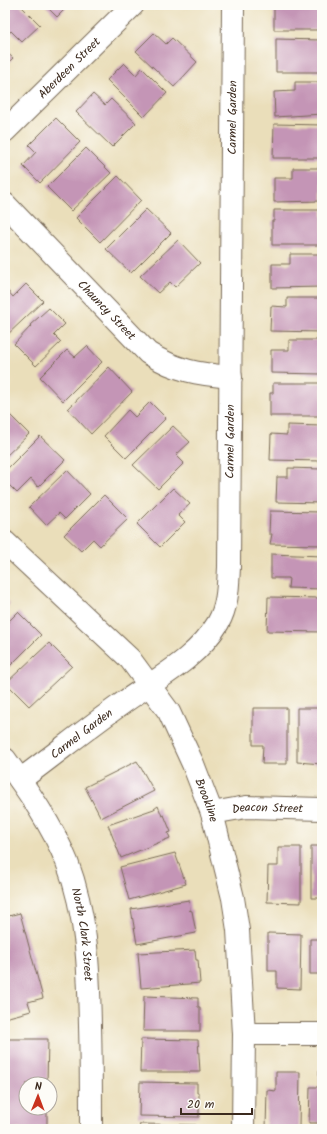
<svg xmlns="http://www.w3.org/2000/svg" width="327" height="1134" font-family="Kalam,sans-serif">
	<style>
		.building { fill: #c495b6 }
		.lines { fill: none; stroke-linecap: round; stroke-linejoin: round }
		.minor-casing { stroke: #786955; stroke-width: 24 }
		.minor { stroke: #fff; stroke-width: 22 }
		.labels { text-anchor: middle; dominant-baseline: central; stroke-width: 4; stroke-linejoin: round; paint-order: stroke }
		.street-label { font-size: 12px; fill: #3b2a1e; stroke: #fdfcf7 }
	</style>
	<rect width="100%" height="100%" fill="#fdfcf7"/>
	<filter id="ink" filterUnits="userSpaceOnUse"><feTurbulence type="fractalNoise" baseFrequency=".025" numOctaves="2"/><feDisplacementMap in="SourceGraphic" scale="8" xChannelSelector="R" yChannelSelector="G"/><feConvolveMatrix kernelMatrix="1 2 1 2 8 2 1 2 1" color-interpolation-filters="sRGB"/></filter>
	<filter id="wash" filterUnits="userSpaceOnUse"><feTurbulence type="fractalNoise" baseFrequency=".012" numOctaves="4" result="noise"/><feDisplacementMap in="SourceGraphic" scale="16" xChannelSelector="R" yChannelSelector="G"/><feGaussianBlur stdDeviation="0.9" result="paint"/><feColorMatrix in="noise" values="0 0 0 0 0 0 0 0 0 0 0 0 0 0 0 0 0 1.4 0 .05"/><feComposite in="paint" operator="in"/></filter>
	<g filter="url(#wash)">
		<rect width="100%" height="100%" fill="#eadeba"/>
		<g id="blocks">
			<!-- building -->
			<path class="building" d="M 5,5 L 20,5 L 40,25 L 22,42 L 11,31 L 5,37 Z
				M 45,5 L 69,5 L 57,17 Z
				M 274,5 L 322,5 L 322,30 L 274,30 Z
				M 154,33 L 166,44 L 172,38 L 197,62 L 174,87 L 136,51 Z
				M 276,39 L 322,40 L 322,72 L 276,72 Z
				M 5,51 L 13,58 L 5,66 Z
				M 124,63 L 136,75 L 142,68 L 167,93 L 144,117 L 107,80 Z
				M 295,82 L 322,82 L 322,114 L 275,117 L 274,92 L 295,91 Z
				M 93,94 L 105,105 L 111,99 L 136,123 L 112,147 L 76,112 Z
				M 56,118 L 80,142 L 40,183 L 23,166 L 36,152 L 29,145 Z
				M 274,124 L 322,125 L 322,158 L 273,158 Z
				M 86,148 L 111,173 L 71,211 L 47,187 Z
				M 293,168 L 322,168 L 322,201 L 274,202 L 274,178 L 293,178 Z
				M 118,176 L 141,200 L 100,242 L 76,218 Z
				M 146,209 L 171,233 L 131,273 L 106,249 Z
				M 274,210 L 322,210 L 322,245 L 272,245 L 272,221 L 274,221 Z
				M 178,240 L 200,263 L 175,287 L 170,282 L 158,293 L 140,276 Z
				M 290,254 L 322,254 L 322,287 L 272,288 L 272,264 L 290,264 Z
				M 26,284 L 43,301 L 5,337 L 5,292 L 7,290 L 13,297 Z
				M 287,298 L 322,298 L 322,332 L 270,331 L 271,306 L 287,307 Z
				M 49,308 L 65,324 L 54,335 L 61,342 L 36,366 L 14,344 L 31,326 L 30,325 Z
				M 289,340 L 322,340 L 322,374 L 271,373 L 271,350 L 289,350 Z
				M 87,346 L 102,362 L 63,401 L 40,377 L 67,350 L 75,357 Z
				M 109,367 L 132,392 L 91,434 L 68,409 Z
				M 273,383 L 322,383 L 322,416 L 270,416 L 270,393 L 273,393 Z
				M 150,402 L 166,418 L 126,458 L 104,436 L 128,410 L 135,417 Z
				M 6,411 L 29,434 L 5,457 L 5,412 Z
				M 287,425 L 322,426 L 322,461 L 270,460 L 271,434 L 287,435 Z
				M 173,426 L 190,442 L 176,455 L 184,463 L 158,489 L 133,465 Z
				M 40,436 L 65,460 L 38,487 L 31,479 L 17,493 L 5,481 L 5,471 Z
				M 288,468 L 322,469 L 322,503 L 276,502 L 277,477 L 288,477 Z
				M 67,470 L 90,494 L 65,519 L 59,513 L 46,525 L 29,507 Z
				M 173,488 L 190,504 L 178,515 L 185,522 L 160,547 L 137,524 Z
				M 104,495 L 128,519 L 100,546 L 93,539 L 81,551 L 64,535 Z
				M 270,511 L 322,512 L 322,545 L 270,544 L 272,534 L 269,534 Z
				M 271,554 L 322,556 L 322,589 L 288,588 L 289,578 L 271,578 Z
				M 268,597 L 322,598 L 322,632 L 267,631 Z
				M 5,599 L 10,604 L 5,609 Z
				M 18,612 L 41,635 L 5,671 L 5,625 Z
				M 49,643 L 72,666 L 29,706 L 6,683 Z
				M 253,708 L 287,708 L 287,764 L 262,764 L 263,745 L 253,745 Z
				M 297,708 L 322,708 L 322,764 L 297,762 Z
				M 137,761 L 154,791 L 101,818 L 85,787 Z
				M 158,806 L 162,816 L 164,815 L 171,832 L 168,833 L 170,838 L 121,858 L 108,825 L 154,809 Z
				M 311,846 L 322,846 L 322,898 L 311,898 Z
				M 278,847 L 301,847 L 301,903 L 267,902 L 268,866 L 278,866 Z
				M 175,853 L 186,884 L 129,900 L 120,867 Z
				M 189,900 L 190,910 L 189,910 L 192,911 L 196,933 L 137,944 L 131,909 Z
				M 20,913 L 43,998 L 28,1002 L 31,1011 L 5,1018 L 5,917 Z
				M 268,933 L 301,934 L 300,989 L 277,988 L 277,971 L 268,971 Z
				M 310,939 L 322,939 L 322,991 L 320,991 L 320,974 L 310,974 Z
				M 195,950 L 196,960 L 198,960 L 200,983 L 141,988 L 138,953 Z
				M 144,996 L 198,998 L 198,1007 L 200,1007 L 200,1031 L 143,1031 Z
				M 5,1039 L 48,1039 L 47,1084 L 26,1084 L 26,1108 L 47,1108 L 47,1129 L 5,1129 Z
				M 141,1039 L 198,1040 L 200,1072 L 140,1072 Z
				M 319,1071 L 322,1071 L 322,1123 L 309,1123 L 310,1087 L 319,1087 Z
				M 276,1072 L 300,1072 L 299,1128 L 266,1128 L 267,1090 L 276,1091 Z
				M 140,1082 L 197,1083 L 197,1093 L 199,1093 L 199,1117 L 139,1116 Z
				M 140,1124 L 196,1125 L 196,1129 L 139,1129 Z"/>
		</g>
	</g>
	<g filter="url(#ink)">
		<use href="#blocks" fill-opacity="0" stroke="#786955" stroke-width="1"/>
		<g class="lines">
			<!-- minor casing -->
			<g class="minor-casing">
				<g id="minor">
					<path id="s1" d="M 5,131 L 133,5"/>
					<path id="s2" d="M 5,204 L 148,353 C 177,371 198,374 231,377"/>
					<path id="s3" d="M 5,542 L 130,659 L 169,712 L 193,764 L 212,813 L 233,898 L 238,930 L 244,1034 L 243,1129"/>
					<path id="s4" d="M 5,759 C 28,791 52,825 67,862 C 87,915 89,970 90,1026 C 91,1060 91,1095 91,1129"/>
					<path id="s5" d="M 20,780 C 54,755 86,729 120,705 C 154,680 196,660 218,623 C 228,606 228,585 229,567 L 233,5"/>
					<path id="s6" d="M 212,813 L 246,807 L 322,809"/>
					<path d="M 244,1034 L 322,1034"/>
				</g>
			</g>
			<!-- minor -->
			<use href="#minor" class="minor"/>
		</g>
	</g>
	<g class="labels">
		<!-- street labels -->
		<g class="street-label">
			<text stroke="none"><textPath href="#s1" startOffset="90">Aberdeen Street</textPath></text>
			<text stroke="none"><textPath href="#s5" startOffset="761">Carmel Garden</textPath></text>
			<text stroke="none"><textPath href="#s2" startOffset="147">Chauncy Street</textPath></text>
			<text stroke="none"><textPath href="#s5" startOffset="437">Carmel Garden</textPath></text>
			<text stroke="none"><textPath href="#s5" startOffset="77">Carmel Garden</textPath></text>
			<text stroke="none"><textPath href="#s3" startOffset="333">Brookline</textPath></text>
			<text stroke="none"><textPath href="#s6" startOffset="56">Deacon Street</textPath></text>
			<text stroke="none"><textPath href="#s4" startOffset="195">North Clark Street</textPath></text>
		</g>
	</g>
	<!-- margin -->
	<rect width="327" height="1134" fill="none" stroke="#fdfcf7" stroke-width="20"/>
	<!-- north arrow -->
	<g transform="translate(38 1096) rotate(1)"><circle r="19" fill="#fdfcf7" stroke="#afa8a0"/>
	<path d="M0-3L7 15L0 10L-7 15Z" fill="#c8321e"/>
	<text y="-6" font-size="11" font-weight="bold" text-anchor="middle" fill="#3b2a1e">N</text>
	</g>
	<!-- scale -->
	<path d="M181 1108v6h71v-6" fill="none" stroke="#3b2a1e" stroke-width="2"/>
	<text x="187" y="1108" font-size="12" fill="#3b2a1e" stroke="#fdfcf7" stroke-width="3" paint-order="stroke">20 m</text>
</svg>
